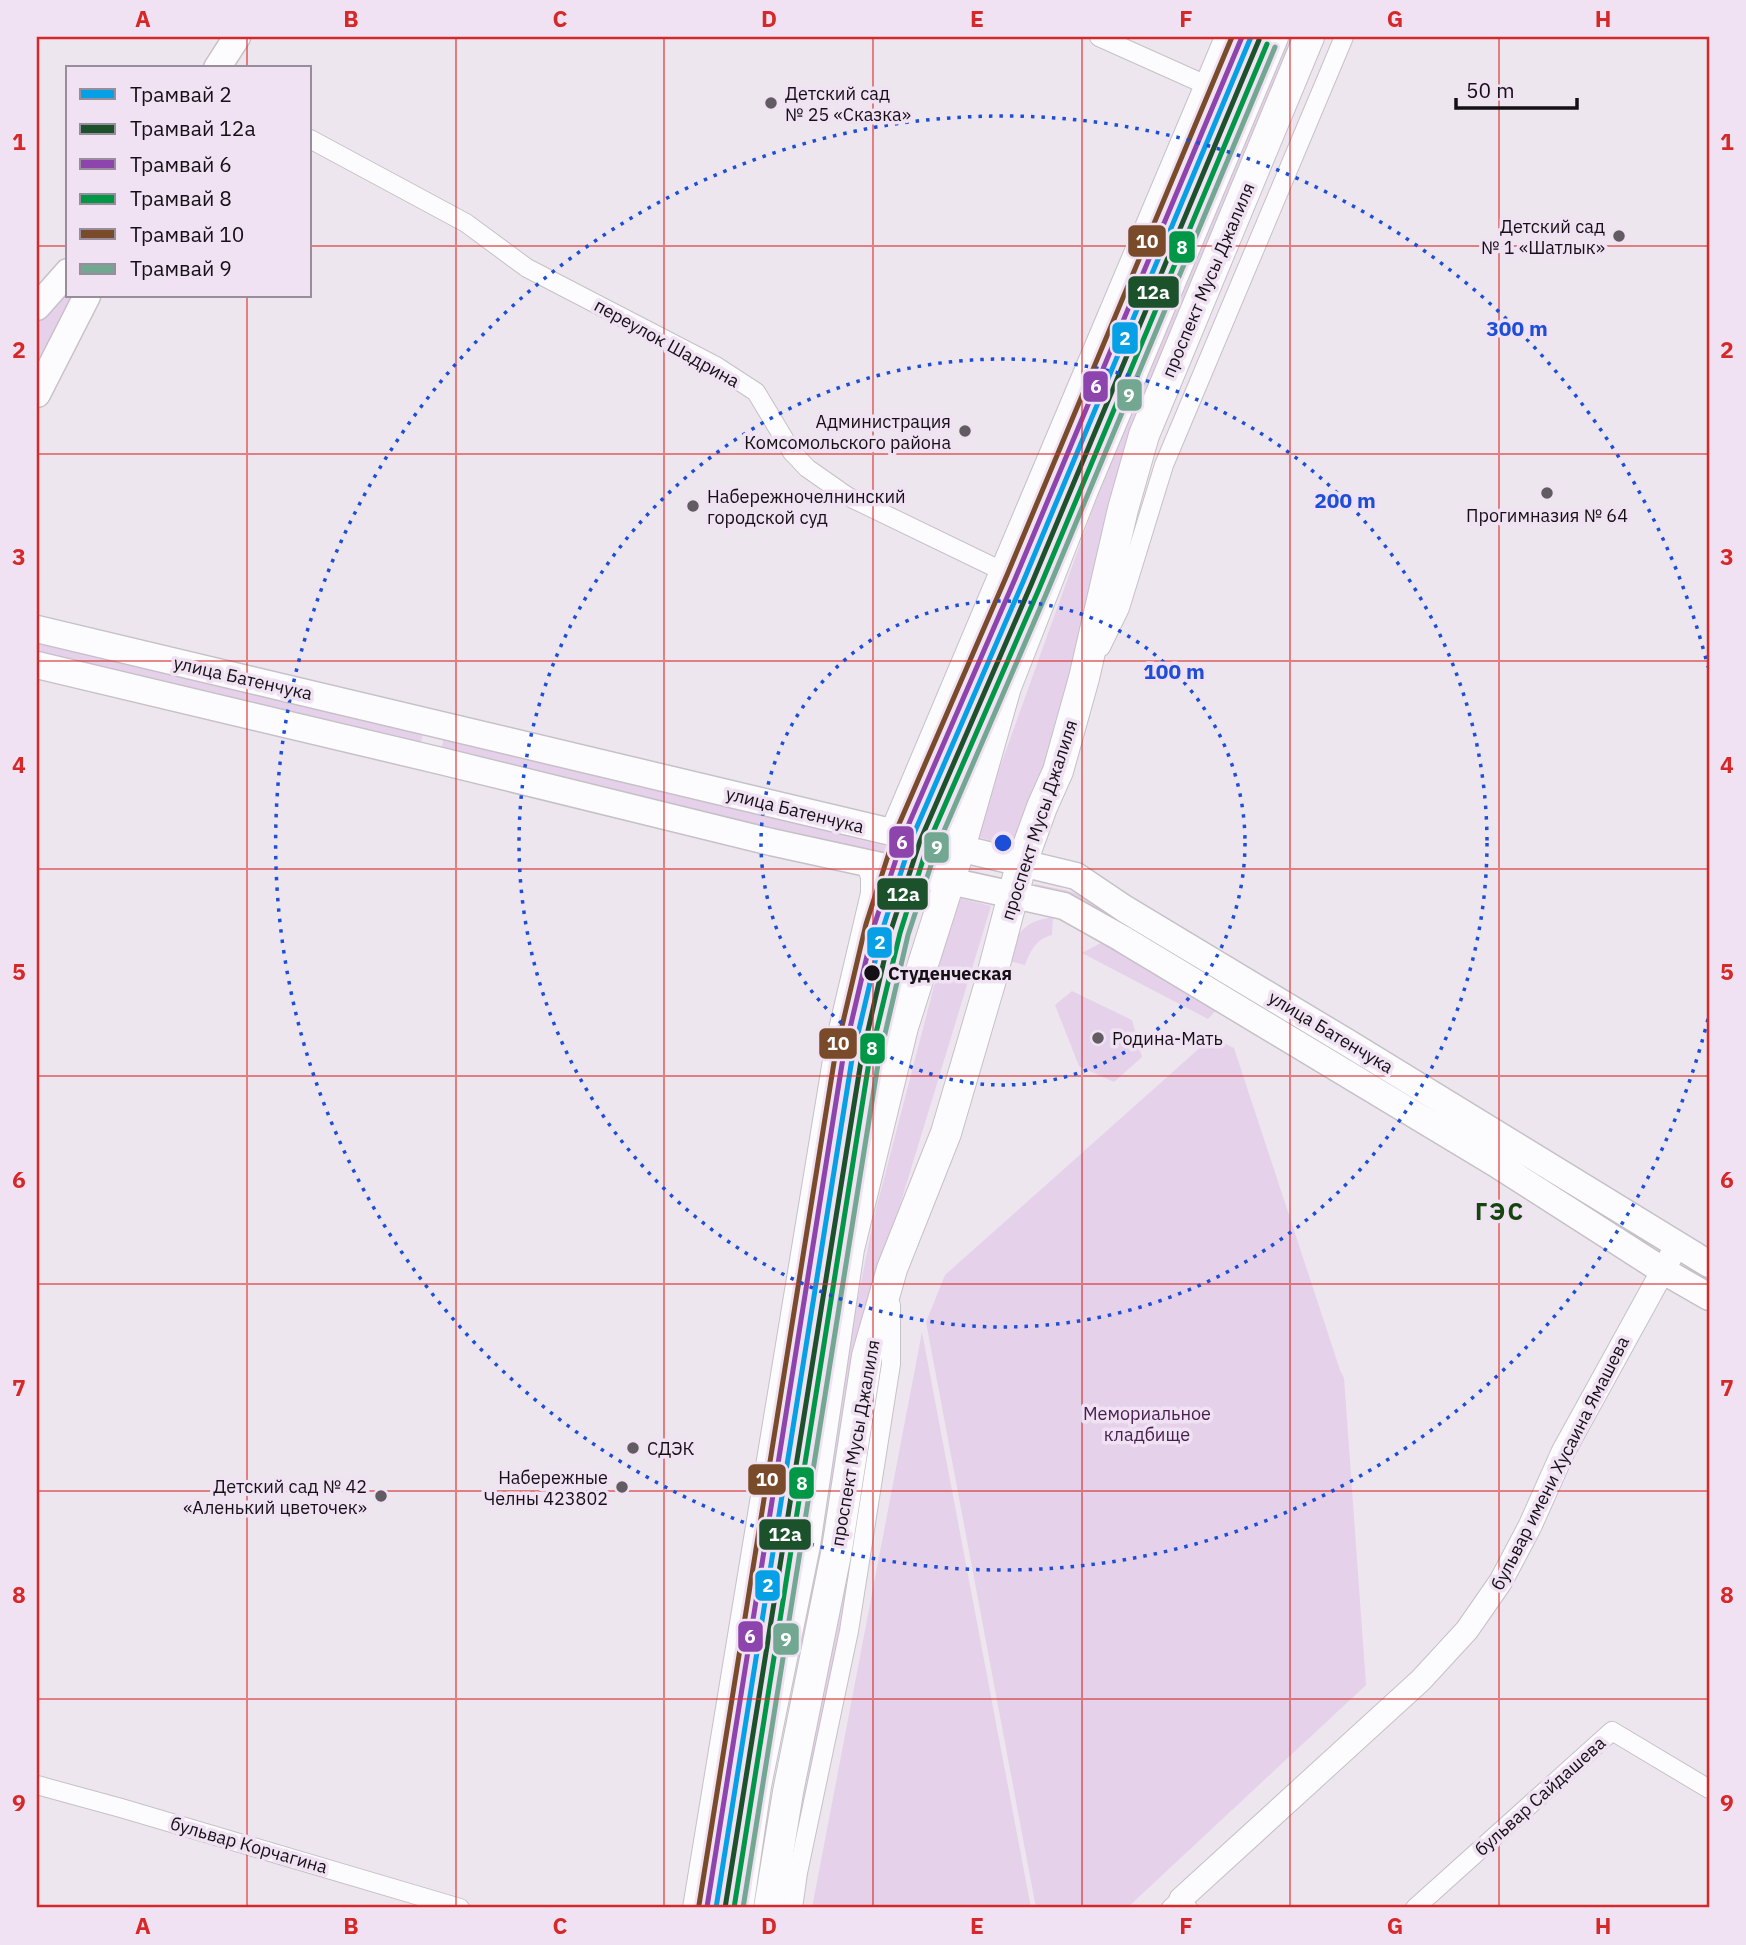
<svg xmlns="http://www.w3.org/2000/svg" width="1746" height="1945" font-family="'IBM Plex Sans',sans-serif">
	<style>
		.green { fill: #e5d1ea }
		.lines { fill: none; stroke-linecap: round; stroke-linejoin: round }
		.minor-casing { stroke: #c6c0c7; stroke-width: 20 }
		.tertiary-casing { stroke: #c6c0c7; stroke-width: 25 }
		.secondary-casing { stroke: #c6c0c7; stroke-width: 29 }
		.primary-casing { stroke: #c6c0c7; stroke-width: 32 }
		.minor { stroke: #fcfbfd; stroke-width: 18 }
		.tertiary { stroke: #fcfbfd; stroke-width: 23 }
		.secondary { stroke: #fcfbfd; stroke-width: 26 }
		.primary { stroke: #fcfbfd; stroke-width: 30 }
		.tram-1-casing { stroke: #f0e2f3; stroke-width: 10 }
		.tram-2-casing { stroke: #f0e2f3; stroke-width: 10 }
		.tram-3-casing { stroke: #f0e2f3; stroke-width: 10 }
		.tram-4-casing { stroke: #f0e2f3; stroke-width: 10 }
		.tram-5-casing { stroke: #f0e2f3; stroke-width: 10 }
		.tram-6-casing { stroke: #f0e2f3; stroke-width: 10 }
		.tram-1 { stroke: #06a0e6; stroke-width: 5 }
		.tram-2 { stroke: #1b522b; stroke-width: 5 }
		.tram-3 { stroke: #8e44ad; stroke-width: 5 }
		.tram-4 { stroke: #009746; stroke-width: 5 }
		.tram-5 { stroke: #7a4b2a; stroke-width: 5 }
		.tram-6 { stroke: #72a891; stroke-width: 5 }
		.grid { fill: none; stroke: #d62828; stroke-width: 2; stroke-opacity: 0.55 }
		.ring { fill: none; stroke: #1d4ed8; stroke-width: 3.5; stroke-dasharray: 3.5 7 }
		.poi-dot { fill: #615b62; stroke: #f0e2f3; stroke-width: 2.5 }
		.stop-dot { fill: #151016; stroke: #f0e2f3; stroke-width: 2.5 }
		.labels { text-anchor: middle; dominant-baseline: central; stroke-width: 7; stroke-linejoin: round; paint-order: stroke }
		.poi-label { font-size: 18px; fill: #151016; stroke: #f0e2f3; text-anchor: start }
		.street-label { font-size: 18px; fill: #151016; stroke: #f0e2f3 }
		.stop-label { font-size: 18px; font-weight: bold; fill: #151016; stroke: #f0e2f3; text-anchor: start }
		.park-label { font-size: 18px; fill: #451e4d; stroke: #f0e2f3 }
		.district-label { font-size: 24px; font-weight: bold; letter-spacing: 2px; fill: #15450d; stroke: #f0e2f3 }
		.centre { fill: #1d4ed8; stroke: #f0e2f3; stroke-width: 3.5 }
		.ring-label { font-size: 21px; text-anchor: middle; font-weight: bold; fill: #1d4ed8; stroke: #f0e2f3; stroke-width: 7; stroke-linejoin: round; paint-order: stroke }
		.line-badge { stroke: #f0e2f3; stroke-width: 2.5 }
		.badge-label { font-size: 19px; text-anchor: middle; font-weight: bold; fill: #fff }
		.neatline { fill: none; stroke: #d62828; stroke-width: 2.5 }
		.grid-label { font-size: 23px; text-anchor: middle; font-weight: bold; fill: #d62828 }
	</style>
	<rect width="100%" height="100%" fill="#ede6ef"/>
	<!-- green -->
	<path class="green" d="M 1288,37 L 1296,37 L 1071,678 L 1048,760 L 1017,847 L 978,837 L 986,806 L 1110,461 Z
		M 68,287 L 68,296 L 80,296 L 37,373 L 37,317 Z
		M 37,640 L 423,733 L 421,743 L 37,652 Z
		M 448,737 L 893,848 L 890,858 L 816,838 L 446,750 L 442,746 L 444,738 Z
		M 1035,884 L 1069,891 L 1085,897 L 1345,1055 L 1343,1058 L 1034,887 Z
		M 959,898 L 991,906 L 900,1205 L 865,1313 L 779,1791 L 843,1373 L 874,1217 L 945,944 Z
		M 1053,917 L 1052,935 C 1036,939 1031,950 1025,965 L 1006,960 C 1018,934 1021,922 1053,917 Z
		M 1110,938 L 1221,1005 L 1208,1019 L 1082,953 Z
		M 1072,991 L 1132,1020 L 1142,1057 L 1114,1082 L 1079,1066 L 1055,1005 Z
		M 1212,1037 L 1234,1048 L 1340,1370 L 1344,1378 L 1366,1685 L 1127,1908 L 1036,1908 L 926,1322 L 945,1275 Z
		M 922,1332 L 1031,1908 L 812,1908 Z
		M 878,1368 L 882,1378 L 853,1569 L 788,1908 L 782,1908 L 847,1570 Z"/>
	<g class="lines">
		<!-- minor casing -->
		<g class="minor-casing">
			<path id="minor" d="M 1099,37 L 1204,84
				M 310,139 L 466,223 L 527,268 L 716,366 L 756,392 L 792,452 L 807,468 L 847,496 L 1000,570
				M 1013,539 L 1033,614
				M 1101,647 L 1120,608 L 1164,465 L 1344,37
				M 889,832 L 1224,37
				M 775,1430 L 786,1410 L 829,1348
				M 37,1785 L 121,1808 L 460,1908
				M 692,1908 L 835,1042 L 870,893 L 870,877 L 865,863
				M 793,1908 L 798,1873 L 849,1631 L 891,1364 L 891,1305
				M 1171,1908 L 1181,1899 L 1188,1908
				M 1415,1908 L 1612,1731 L 1709,1789"/>
		</g>
		<!-- tertiary casing -->
		<g class="tertiary-casing">
			<path id="tertiary" d="M 1181,1899 L 1421,1680 L 1467,1630 L 1501,1581 L 1530,1526 L 1563,1452 L 1677,1245"/>
		</g>
		<!-- secondary casing -->
		<g class="secondary-casing">
			<path id="secondary" d="M 217,68 L 237,37
				M 37,307 L 68,272
				M 37,394 L 87,296
				M 37,629 L 1076,876 L 1125,909 L 1348,1043 L 1709,1264
				M 37,665 L 441,761 L 771,842 L 1064,906 L 1121,938 L 1495,1163 L 1662,1270 L 1709,1297"/>
		</g>
		<!-- primary casing -->
		<g class="primary-casing">
			<path id="primary" d="M 738,1908 L 756,1786 L 805,1545 L 849,1249 L 903,1027 L 960,848 L 1006,687 L 1083,490 L 1273,37
				M 769,1908 L 788,1792 L 837,1549 L 867,1356 L 892,1269 L 946,1133 L 990,983 L 1021,865 L 1042,807 L 1058,771 L 1084,678 L 1123,509 L 1144,435 L 1309,37"/>
		</g>
		<!-- minor -->
		<use href="#minor" class="minor"/>
		<!-- tertiary -->
		<use href="#tertiary" class="tertiary"/>
		<!-- secondary -->
		<use href="#secondary" class="secondary"/>
		<!-- primary -->
		<use href="#primary" class="primary"/>
		<!-- tram-1 casing -->
		<g class="tram-1-casing">
			<path id="tram-1" d="M 716,1908 L 852,1059 L 883,928 L 912,838 L 1023,582 L 1251,37"/>
		</g>
		<!-- tram-2 casing -->
		<g class="tram-2-casing">
			<path id="tram-2" d="M 725,1908 L 861,1061 L 891,930 L 920,841 L 1031,585 L 1259,40"/>
		</g>
		<!-- tram-3 casing -->
		<g class="tram-3-casing">
			<path id="tram-3" d="M 707,1907 L 843,1058 L 874,926 L 904,835 L 1015,579 L 1242,37"/>
		</g>
		<!-- tram-4 casing -->
		<g class="tram-4-casing">
			<path id="tram-4" d="M 734,1908 L 869,1062 L 900,933 L 928,844 L 1039,589 L 1267,44"/>
		</g>
		<!-- tram-5 casing -->
		<g class="tram-5-casing">
			<path id="tram-5" d="M 699,1905 L 835,1056 L 866,924 L 896,831 L 1007,575 L 1232,37"/>
		</g>
		<!-- tram-6 casing -->
		<g class="tram-6-casing">
			<path id="tram-6" d="M 743,1908 L 878,1064 L 908,935 L 937,847 L 1047,592 L 1275,47"/>
		</g>
		<!-- tram-1 -->
		<use href="#tram-1" class="tram-1"/>
		<!-- tram-2 -->
		<use href="#tram-2" class="tram-2"/>
		<!-- tram-3 -->
		<use href="#tram-3" class="tram-3"/>
		<!-- tram-4 -->
		<use href="#tram-4" class="tram-4"/>
		<!-- tram-5 -->
		<use href="#tram-5" class="tram-5"/>
		<!-- tram-6 -->
		<use href="#tram-6" class="tram-6"/>
	</g>
	<!-- grid -->
	<path class="grid" d="M 247,37 L 247,68M 456,37 L 456,1908M 664,37 L 664,1908M 873,37 L 873,1908M 1082,37 L 1082,1908M 1290,37 L 1290,1908M 1499,37 L 1499,1908M 37,246 L 68,246M 310,246 L 1709,246M 247,296 L 247,1908M 37,454 L 1709,454M 37,661 L 1709,661M 37,869 L 1709,869M 37,1076 L 1709,1076M 37,1284 L 1709,1284M 37,1491 L 1709,1491M 37,1699 L 1709,1699"/>
	<!-- distance rings -->
	<g class="ring">
		<circle cx="1003" cy="843" r="242"/>
		<circle cx="1003" cy="843" r="484"/>
		<path d="M1708 1019A727 727 0 1 1 1708 667"/>
	</g>
	<!-- markers -->
	<g class="poi-dot">
		<circle cx="771" cy="103" r="7"/>
		<circle cx="1619" cy="236" r="7"/>
		<circle cx="965" cy="431" r="7"/>
		<circle cx="1547" cy="493" r="7"/>
		<circle cx="693" cy="506" r="7"/>
		<circle cx="1098" cy="1038" r="7"/>
		<circle cx="633" cy="1448" r="7"/>
		<circle cx="622" cy="1487" r="7"/>
		<circle cx="381" cy="1496" r="7"/>
	</g>
	<circle class="stop-dot" cx="872" cy="973" r="9"/>
	<g class="labels">
		<!-- poi labels -->
		<g class="poi-label">
			<text x="785" y="93">Детский сад<tspan x="785" dy="21">№ 25 «Сказка»</tspan></text>
			<text x="1605" y="226" text-anchor="end">Детский сад<tspan x="1605" dy="21">№ 1 «Шатлык»</tspan></text>
			<text x="951" y="421" text-anchor="end">Администрация<tspan x="951" dy="21">Комсомольского района</tspan></text>
			<text x="707" y="496">Набережночелнинский<tspan x="707" dy="21">городской суд</tspan></text>
			<text x="1547" y="515" text-anchor="middle">Прогимназия № 64</text>
			<text x="1112" y="1038">Родина-Мать</text>
			<text x="647" y="1448">СДЭК</text>
			<text x="608" y="1477" text-anchor="end">Набережные<tspan x="608" dy="21">Челны 423802</tspan></text>
			<text x="367" y="1486" text-anchor="end">Детский сад № 42<tspan x="367" dy="21">«Аленький цветочек»</tspan></text>
		</g>
		<!-- street labels -->
		<g class="street-label">
			<text transform="translate(1208 280) rotate(-67)">проспект Мусы Джалиля</text>
			<text transform="translate(667 343) rotate(29)">переулок Шадрина</text>
			<text transform="translate(243 678) rotate(13)">улица Батенчука</text>
			<text transform="translate(795 810) rotate(14)">улица Батенчука</text>
			<text transform="translate(1039 820) rotate(-72)">проспект Мусы Джалиля</text>
			<text transform="translate(1331 1032) rotate(31)">улица Батенчука</text>
			<text transform="translate(855 1443) rotate(-80)">проспект Мусы Джалиля</text>
			<text transform="translate(1560 1463) rotate(-63)">бульвар имени Хусаина Ямашева</text>
			<text transform="translate(1540 1796) rotate(-42)">бульвар Сайдашева</text>
			<text transform="translate(249 1845) rotate(16)">бульвар Корчагина</text>
		</g>
		<!-- stop labels -->
		<g class="stop-label">
			<text x="888" y="973">Студенческая</text>
		</g>
		<!-- park labels -->
		<g class="park-label">
			<text x="1147" y="1413">Мемориальное<tspan x="1147" dy="21">кладбище</tspan></text>
		</g>
		<!-- district labels -->
		<g class="district-label">
			<text x="1500" y="1211">ГЭС</text>
		</g>
	</g>
	<circle cx="1003" cy="843" r="10" class="centre"/>
	<g class="ring-label">
		<text x="1517" y="336">300 m</text>
		<text x="1345" y="508">200 m</text>
		<text x="1174" y="679">100 m</text>
	</g>
	<g class="line-badge">
		<rect x="1127" y="224" width="40" height="34" rx="7" fill="#7a4b2a"/>
		<rect x="1168" y="230" width="28" height="34" rx="7" fill="#009746"/>
		<rect x="1127" y="275" width="53" height="34" rx="7" fill="#1b522b"/>
		<rect x="1111" y="321" width="28" height="34" rx="7" fill="#06a0e6"/>
		<rect x="1082" y="370" width="27" height="33" rx="7" fill="#8e44ad"/>
		<rect x="1116" y="378" width="27" height="34" rx="7" fill="#72a891"/>
		<rect x="888" y="825" width="27" height="34" rx="7" fill="#8e44ad"/>
		<rect x="923" y="831" width="27" height="33" rx="7" fill="#72a891"/>
		<rect x="876" y="877" width="53" height="34" rx="7" fill="#1b522b"/>
		<rect x="866" y="926" width="27" height="33" rx="7" fill="#06a0e6"/>
		<rect x="818" y="1027" width="40" height="33" rx="7" fill="#7a4b2a"/>
		<rect x="859" y="1032" width="27" height="33" rx="7" fill="#009746"/>
		<rect x="747" y="1463" width="40" height="33" rx="7" fill="#7a4b2a"/>
		<rect x="788" y="1466" width="27" height="34" rx="7" fill="#009746"/>
		<rect x="758" y="1518" width="54" height="33" rx="7" fill="#1b522b"/>
		<rect x="754" y="1569" width="27" height="33" rx="7" fill="#06a0e6"/>
		<rect x="737" y="1620" width="27" height="33" rx="7" fill="#8e44ad"/>
		<rect x="772" y="1622" width="28" height="34" rx="7" fill="#72a891"/>
	</g>
	<g class="badge-label">
		<text x="1147" y="248">10</text>
		<text x="1182" y="254">8</text>
		<text x="1153" y="299">12а</text>
		<text x="1125" y="345">2</text>
		<text x="1096" y="393">6</text>
		<text x="1129" y="402">9</text>
		<text x="902" y="849">6</text>
		<text x="937" y="854">9</text>
		<text x="903" y="901">12а</text>
		<text x="880" y="949">2</text>
		<text x="838" y="1050">10</text>
		<text x="872" y="1055">8</text>
		<text x="767" y="1486">10</text>
		<text x="802" y="1490">8</text>
		<text x="785" y="1541">12а</text>
		<text x="768" y="1592">2</text>
		<text x="750" y="1643">6</text>
		<text x="786" y="1646">9</text>
	</g>
	<!-- border -->
	<rect width="1746" height="1945" fill="none" stroke="#f0e2f3" stroke-width="77"/>
	<!-- legend -->
	<rect x="66" y="66" width="245" height="231" fill="#f0e2f3" stroke="#988e9b" stroke-width="2"/>
	<rect x="80" y="89" width="35" height="10" fill="#06a0e6" stroke="#988e9b" stroke-width="2"/>
	<text x="130" y="102" font-size="21" fill="#151016">Трамвай 2</text>
	<rect x="80" y="124" width="35" height="10" fill="#1b522b" stroke="#988e9b" stroke-width="2"/>
	<text x="130" y="136" font-size="21" fill="#151016">Трамвай 12а</text>
	<rect x="80" y="159" width="35" height="10" fill="#8e44ad" stroke="#988e9b" stroke-width="2"/>
	<text x="130" y="172" font-size="21" fill="#151016">Трамвай 6</text>
	<rect x="80" y="194" width="35" height="10" fill="#009746" stroke="#988e9b" stroke-width="2"/>
	<text x="130" y="206" font-size="21" fill="#151016">Трамвай 8</text>
	<rect x="80" y="229" width="35" height="10" fill="#7a4b2a" stroke="#988e9b" stroke-width="2"/>
	<text x="130" y="242" font-size="21" fill="#151016">Трамвай 10</text>
	<rect x="80" y="264" width="35" height="10" fill="#72a891" stroke="#988e9b" stroke-width="2"/>
	<text x="130" y="276" font-size="21" fill="#151016">Трамвай 9</text>
	<!-- scale -->
	<path d="M1456 98v10h121v-10" fill="none" stroke="#151016" stroke-width="3.5"/>
	<text x="1466" y="98" font-size="21" fill="#151016" stroke="#f0e2f3" stroke-width="5" paint-order="stroke">50 m</text>
	<rect x="38" y="38" width="1670" height="1868" class="neatline"/>
	<g class="grid-label">
		<text x="143" y="27">A</text>
		<text x="351" y="27">B</text>
		<text x="560" y="27">C</text>
		<text x="769" y="27">D</text>
		<text x="977" y="27">E</text>
		<text x="1186" y="27">F</text>
		<text x="1395" y="27">G</text>
		<text x="1603" y="27">H</text>
		<text x="19" y="150">1</text>
		<text x="1727" y="150">1</text>
		<text x="19" y="358">2</text>
		<text x="1727" y="358">2</text>
		<text x="19" y="565">3</text>
		<text x="1727" y="565">3</text>
		<text x="19" y="773">4</text>
		<text x="1727" y="773">4</text>
		<text x="19" y="980">5</text>
		<text x="1727" y="980">5</text>
		<text x="19" y="1188">6</text>
		<text x="1727" y="1188">6</text>
		<text x="19" y="1396">7</text>
		<text x="1727" y="1396">7</text>
		<text x="19" y="1603">8</text>
		<text x="1727" y="1603">8</text>
		<text x="19" y="1811">9</text>
		<text x="1727" y="1811">9</text>
		<text x="143" y="1934">A</text>
		<text x="351" y="1934">B</text>
		<text x="560" y="1934">C</text>
		<text x="769" y="1934">D</text>
		<text x="977" y="1934">E</text>
		<text x="1186" y="1934">F</text>
		<text x="1395" y="1934">G</text>
		<text x="1603" y="1934">H</text>
	</g>
</svg>
